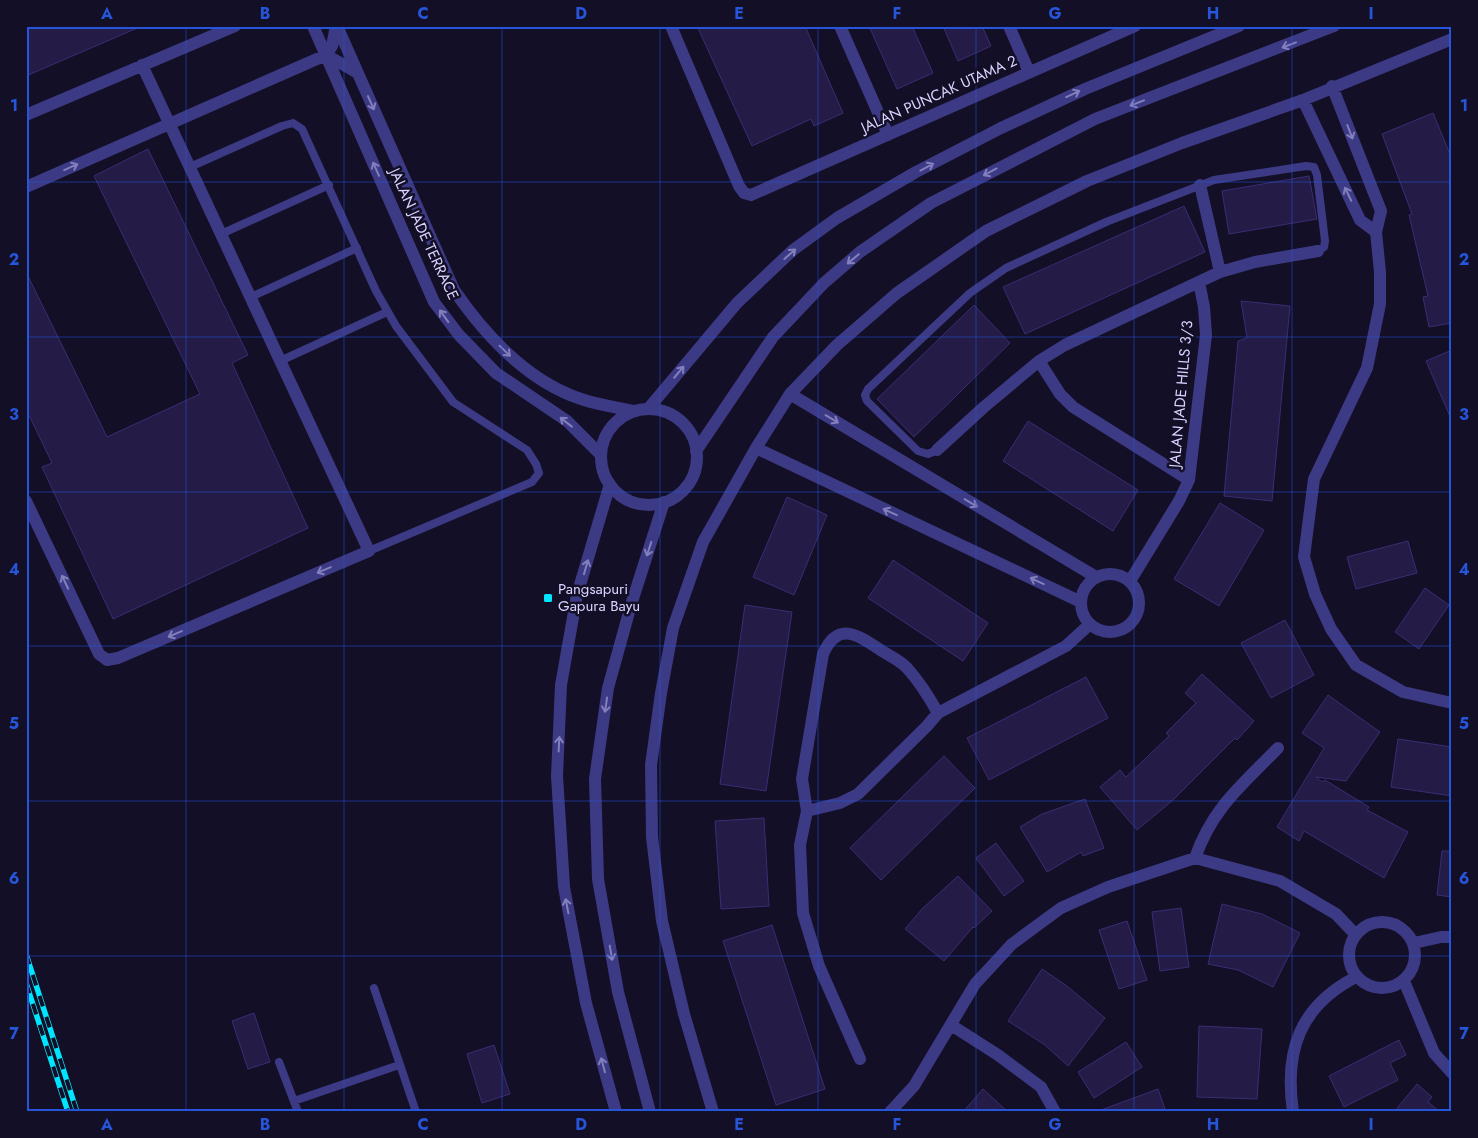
<svg xmlns="http://www.w3.org/2000/svg" width="1478" height="1138" font-family="Jost,sans-serif">
	<style>
		.building { fill: #241b47; stroke: #3b2d73 }
		.lines { fill: none; stroke-linecap: round; stroke-linejoin: round }
		.service { stroke: #3d3a85; stroke-width: 8 }
		.minor { stroke: #3d3a85; stroke-width: 12 }
		.tertiary { stroke: #3d3a85; stroke-width: 12 }
		.rail-casing { stroke: #00e5ff; stroke-width: 5.5 }
		.rail { stroke: #130f26; stroke-width: 4; stroke-dasharray: 11; stroke-linecap: butt }
		.oneway { stroke: #837fbc }
		.grid { fill: none; stroke: #2655da; stroke-width: 1; stroke-opacity: 0.55 }
		.poi-dot { fill: #00e5ff; stroke: #130f26; stroke-width: 2 }
		.labels { text-anchor: middle; dominant-baseline: central; stroke-width: 5; stroke-linejoin: round; paint-order: stroke }
		.street-label { font-size: 15px; fill: #d9d4ff; stroke: #130f26 }
		.poi-label { font-size: 15px; fill: #d9d4ff; stroke: #130f26; text-anchor: start }
		.neatline { fill: none; stroke: #2655da; stroke-width: 2 }
		.grid-label { font-size: 16px; text-anchor: middle; font-weight: bold; fill: #2655da }
	</style>
	<rect width="100%" height="100%" fill="#130f26"/>
	<!-- building -->
	<path class="building" d="M 26,26 L 142,26 L 26,76 Z
		M 697,26 L 805,26 L 843,113 L 814,126 L 811,119 L 752,146 Z
		M 869,26 L 912,26 L 933,73 L 897,89 Z
		M 943,26 L 982,26 L 991,46 L 958,61 Z
		M 1433,113 L 1452,159 L 1452,323 L 1429,327 L 1423,297 L 1428,296 L 1409,215 L 1412,214 L 1382,134 Z
		M 148,149 L 248,355 L 232,363 L 308,528 L 113,619 L 42,467 L 52,463 L 26,409 L 26,272 L 107,437 L 200,394 L 94,176 Z
		M 1309,176 L 1317,219 L 1229,234 L 1222,191 Z
		M 1184,206 L 1205,252 L 1025,334 L 1003,287 Z
		M 1241,301 L 1290,306 L 1272,501 L 1224,496 L 1238,341 L 1247,338 Z
		M 974,305 L 1010,343 L 914,437 L 877,399 Z
		M 1452,350 L 1452,421 L 1426,361 Z
		M 1028,421 L 1138,490 L 1113,531 L 1003,461 Z
		M 787,497 L 827,515 L 794,595 L 753,577 Z
		M 1220,503 L 1264,530 L 1219,606 L 1174,579 Z
		M 1408,541 L 1417,573 L 1356,589 L 1347,557 Z
		M 893,560 L 988,623 L 963,661 L 868,598 Z
		M 1425,588 L 1449,605 L 1419,649 L 1395,632 Z
		M 745,605 L 792,612 L 766,791 L 720,784 Z
		M 1285,620 L 1314,675 L 1271,698 L 1241,643 Z
		M 1202,674 L 1254,721 L 1237,740 L 1235,738 L 1173,800 L 1137,830 L 1100,787 L 1120,770 L 1126,777 L 1169,736 L 1166,733 L 1196,703 L 1185,693 Z
		M 1086,677 L 1108,718 L 989,780 L 967,738 Z
		M 1328,695 L 1380,732 L 1346,781 L 1316,777 L 1322,782 L 1325,780 L 1369,807 L 1367,810 L 1408,832 L 1384,878 L 1304,831 L 1299,841 L 1277,827 L 1324,748 L 1302,733 Z
		M 1398,739 L 1452,747 L 1452,796 L 1391,787 Z
		M 944,756 L 975,788 L 881,880 L 850,848 Z
		M 1085,799 L 1104,848 L 1083,856 L 1081,852 L 1047,872 L 1020,827 L 1042,814 Z
		M 764,818 L 769,906 L 721,909 L 715,821 Z
		M 996,843 L 1024,881 L 1004,896 L 976,858 Z
		M 1442,851 L 1452,851 L 1452,897 L 1437,895 Z
		M 958,876 L 992,911 L 974,928 L 973,927 L 944,961 L 905,929 L 922,909 Z
		M 1222,904 L 1262,914 L 1300,933 L 1273,987 L 1238,970 L 1208,964 Z
		M 1181,908 L 1189,967 L 1160,971 L 1152,912 Z
		M 1127,921 L 1147,980 L 1119,989 L 1099,930 Z
		M 772,925 L 825,1089 L 776,1105 L 723,941 Z
		M 1042,969 L 1067,986 L 1105,1018 L 1068,1066 L 1045,1045 L 1008,1021 Z
		M 254,1013 L 270,1062 L 248,1069 L 232,1021 Z
		M 1199,1026 L 1262,1029 L 1257,1099 L 1197,1097 Z
		M 1399,1040 L 1406,1055 L 1390,1063 L 1398,1080 L 1344,1107 L 1329,1076 Z
		M 1126,1042 L 1142,1067 L 1094,1098 L 1078,1072 Z
		M 494,1045 L 510,1094 L 482,1103 L 467,1054 Z
		M 1417,1084 L 1432,1097 L 1428,1102 L 1440,1112 L 1394,1112 Z
		M 983,1089 L 1008,1112 L 963,1112 Z
		M 1158,1089 L 1166,1112 L 1101,1112 L 1101,1110 Z"/>
	<g class="lines">
		<!-- service -->
		<path class="service" d="M 190,167 L 282,126 L 293,123 L 302,129 L 376,291 L 396,326 L 453,402 L 527,450 L 536,464 L 539,473 L 532,482 L 369,551
			M 221,234 L 329,185
			M 251,297 L 357,248
			M 280,361 L 387,312
			M 937,450 L 928,454 L 918,451 L 867,401 L 865,395 L 868,389 L 970,293 L 1006,268 L 1106,222 L 1214,180 L 1306,166 L 1314,167 L 1317,175 L 1325,241 L 1324,247 L 1318,251
			M 374,988 L 416,1112
			M 279,1062 L 298,1112
			M 294,1101 L 399,1065"/>
		<!-- minor -->
		<path class="minor" d="M 313,26 L 434,302 L 459,335 L 496,373 L 567,421 L 601,455
			M 337,26 L 454,290 C 485,335 527,381 581,399 C 598,405 616,407 634,411
			M 671,26 L 739,186 L 744,193 L 751,195 L 1135,26
			M 840,26 L 888,135
			M 1009,26 L 1029,72
			M 326,55 L 358,73
			M 1332,86 L 1381,211 L 1376,232 L 1380,272 L 1380,304 L 1367,368 L 1314,479 L 1304,557 L 1315,594 L 1331,629 L 1356,665 L 1403,692 L 1452,703
			M 1303,100 L 1360,220 L 1376,232
			M 26,115 L 235,26
			M 1200,185 L 1220,272
			M 26,187 L 326,55 L 332,46 L 336,26
			M 1039,361 L 1060,394 L 1073,407 L 1189,480
			M 790,394 L 1096,577
			M 756,448 L 1081,602
			M 937,450 L 984,407 L 1039,361 L 1065,345 L 1220,272 L 1255,262 L 1318,251
			M 26,501 L 99,654 L 107,660 L 118,658 L 369,551 L 142,65
			M1081 603a29 29 0 1 1 58 0a29 29 0 1 1-58 0Z
			M 1130,581 L 1179,501 L 1189,480 L 1206,335 L 1204,307 L 1199,282
			M 807,811 L 840,803 L 858,794 L 927,726 L 938,713 L 1066,646 L 1090,624
			M 1195,858 C 1213,807 1242,785 1278,748
			M1349 955a33 33 0 1 1 66 0a33 33 0 1 1-66 0Z
			M 1414,943 L 1441,937 L 1452,937
			M 1404,981 L 1434,1053 L 1452,1073
			M 951,1025 L 998,1055 L 1041,1087 L 1055,1112
			M 860,1059 L 819,966 L 803,913 L 800,845 L 807,811 L 802,779 L 823,654 C 838,620 858,635 882,651 C 890,656 901,661 907,668 C 920,682 929,697 938,713
			M 713,1112 L 684,1014 L 662,921 L 652,837 L 651,765 L 661,693 L 673,628 L 703,542 L 756,448 L 790,394 L 837,345 L 897,293 L 986,231 L 1087,181 L 1182,143 L 1303,100 L 1452,39
			M 890,1112 L 914,1086 L 975,984 L 1012,944 L 1061,908 L 1108,887 L 1195,858 L 1280,881 L 1336,914 L 1355,934
			M 1293,1112 C 1284,1050 1300,1006 1356,977"/>
		<!-- tertiary -->
		<path class="tertiary" d="M 648,409 L 737,303 L 793,250 L 837,218 L 916,172 L 1001,128 L 1085,89 L 1239,26
			M601 457a48 48 0 1 1 96 0a48 48 0 1 1-96 0Z
			M 696,451 L 773,337 L 824,283 L 860,252 L 931,203 L 1095,119 L 1334,26
			M 610,484 L 577,595 L 561,685 L 557,776 L 564,887 L 586,1003 L 616,1112
			M 650,1112 L 618,992 L 598,879 L 595,779 L 608,688 L 631,605 L 664,502"/>
		<!-- rail casing -->
		<g class="rail-casing">
			<path id="rail" d="M 26,954 L 77,1112
				M 26,983 L 68,1112"/>
		</g>
		<!-- rail -->
		<use href="#rail" class="rail"/>
	</g>
	<!-- one-way arrows -->
	<defs><path id="oneway-shaft" d="M-6 0H5M1.5-3L5.5 0L1.5 3" fill="none" stroke-width="1.6" stroke-linecap="round" stroke-linejoin="round" transform="scale(1.25)"/></defs>
	<g class="oneway">
		<use href="#oneway-shaft" transform="translate(1289 45) rotate(159)"/>
		<use href="#oneway-shaft" transform="translate(1073 94) rotate(-25)"/>
		<use href="#oneway-shaft" transform="translate(371 103) rotate(66)"/>
		<use href="#oneway-shaft" transform="translate(1137 103) rotate(159)"/>
		<use href="#oneway-shaft" transform="translate(1350 132) rotate(69)"/>
		<use href="#oneway-shaft" transform="translate(71 167) rotate(-24)"/>
		<use href="#oneway-shaft" transform="translate(927 167) rotate(-28)"/>
		<use href="#oneway-shaft" transform="translate(376 169) rotate(-114)"/>
		<use href="#oneway-shaft" transform="translate(990 172) rotate(152)"/>
		<use href="#oneway-shaft" transform="translate(1348 194) rotate(-116)"/>
		<use href="#oneway-shaft" transform="translate(790 254) rotate(-41)"/>
		<use href="#oneway-shaft" transform="translate(853 259) rotate(140)"/>
		<use href="#oneway-shaft" transform="translate(444 316) rotate(-126)"/>
		<use href="#oneway-shaft" transform="translate(505 351) rotate(44)"/>
		<use href="#oneway-shaft" transform="translate(679 372) rotate(-50)"/>
		<use href="#oneway-shaft" transform="translate(832 419) rotate(31)"/>
		<use href="#oneway-shaft" transform="translate(566 422) rotate(-142)"/>
		<use href="#oneway-shaft" transform="translate(971 503) rotate(31)"/>
		<use href="#oneway-shaft" transform="translate(890 512) rotate(-155)"/>
		<use href="#oneway-shaft" transform="translate(649 549) rotate(108)"/>
		<use href="#oneway-shaft" transform="translate(586 567) rotate(-74)"/>
		<use href="#oneway-shaft" transform="translate(324 570) rotate(157)"/>
		<use href="#oneway-shaft" transform="translate(1037 581) rotate(-155)"/>
		<use href="#oneway-shaft" transform="translate(65 582) rotate(-115)"/>
		<use href="#oneway-shaft" transform="translate(175 634) rotate(157)"/>
		<use href="#oneway-shaft" transform="translate(606 705) rotate(98)"/>
		<use href="#oneway-shaft" transform="translate(559 744) rotate(-87)"/>
		<use href="#oneway-shaft" transform="translate(567 906) rotate(-101)"/>
		<use href="#oneway-shaft" transform="translate(611 953) rotate(80)"/>
		<use href="#oneway-shaft" transform="translate(603 1065) rotate(-105)"/>
	</g>
	<!-- grid -->
	<path class="grid" d="M 186,26 L 186,1112M 344,26 L 344,1112M 502,26 L 502,1112M 660,26 L 660,1112M 818,26 L 818,1112M 976,26 L 976,1112M 1134,26 L 1134,1112M 1292,26 L 1292,1112M 26,182 L 1452,182M 26,337 L 1452,337M 26,492 L 1452,492M 26,646 L 1452,646M 26,801 L 1452,801M 26,956 L 1452,956"/>
	<!-- markers -->
	<rect class="poi-dot" x="543" y="593" width="10" height="10" rx="2.5"/>
	<g class="labels">
		<!-- street labels -->
		<g class="street-label">
			<text transform="translate(939 94) rotate(-24)">JALAN PUNCAK UTAMA 2</text>
			<text transform="translate(424 234) rotate(65)">JALAN JADE TERRACE</text>
			<text transform="translate(1181 394) rotate(-85)">JALAN JADE HILLS 3/3</text>
		</g>
		<!-- poi labels -->
		<g class="poi-label">
			<text x="558" y="589">Pangsapuri<tspan x="558" dy="17">Gapura Bayu</tspan></text>
		</g>
	</g>
	<!-- border -->
	<rect width="1478" height="1138" fill="none" stroke="#130f26" stroke-width="55"/>
	<rect x="28" y="28" width="1422" height="1082" class="neatline"/>
	<g class="grid-label">
		<text x="107" y="19">A</text>
		<text x="265" y="19">B</text>
		<text x="423" y="19">C</text>
		<text x="581" y="19">D</text>
		<text x="739" y="19">E</text>
		<text x="897" y="19">F</text>
		<text x="1055" y="19">G</text>
		<text x="1213" y="19">H</text>
		<text x="1371" y="19">I</text>
		<text x="14" y="111">1</text>
		<text x="1464" y="111">1</text>
		<text x="14" y="265">2</text>
		<text x="1464" y="265">2</text>
		<text x="14" y="420">3</text>
		<text x="1464" y="420">3</text>
		<text x="14" y="575">4</text>
		<text x="1464" y="575">4</text>
		<text x="14" y="729">5</text>
		<text x="1464" y="729">5</text>
		<text x="14" y="884">6</text>
		<text x="1464" y="884">6</text>
		<text x="14" y="1039">7</text>
		<text x="1464" y="1039">7</text>
		<text x="107" y="1130">A</text>
		<text x="265" y="1130">B</text>
		<text x="423" y="1130">C</text>
		<text x="581" y="1130">D</text>
		<text x="739" y="1130">E</text>
		<text x="897" y="1130">F</text>
		<text x="1055" y="1130">G</text>
		<text x="1213" y="1130">H</text>
		<text x="1371" y="1130">I</text>
	</g>
</svg>
